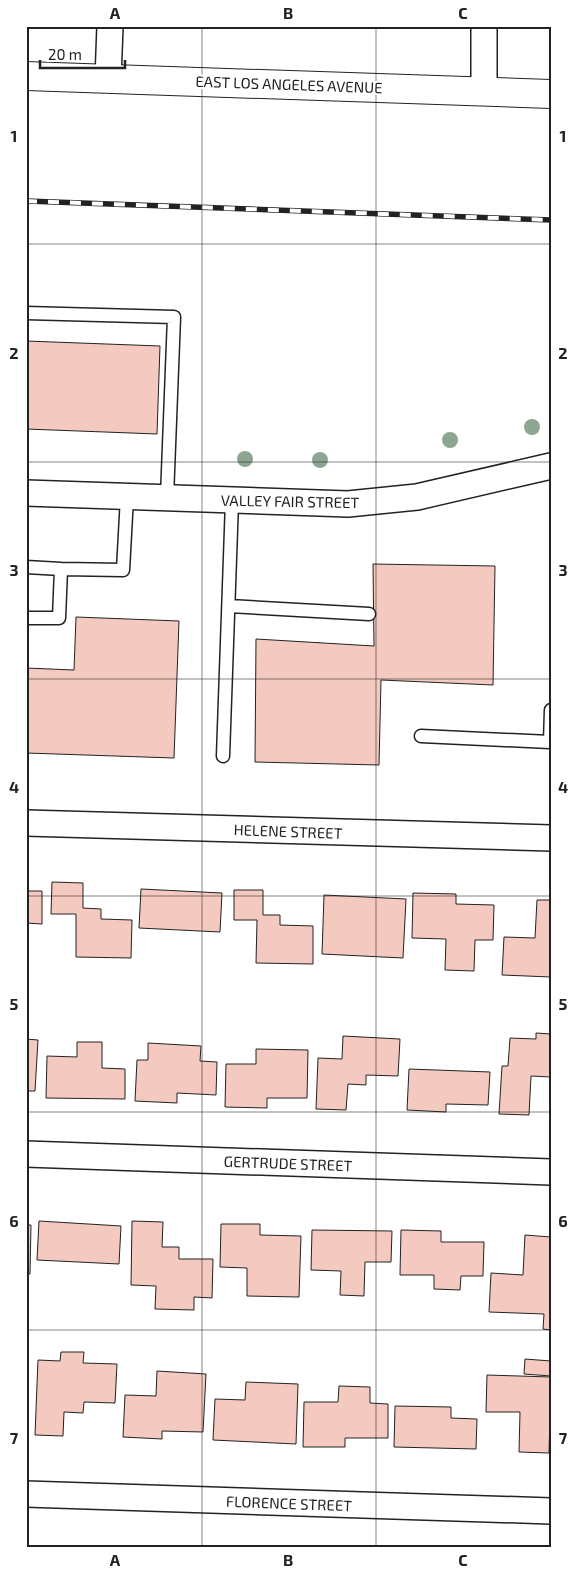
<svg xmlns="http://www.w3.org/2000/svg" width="577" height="1574" font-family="'Exo 2',sans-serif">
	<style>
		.building { fill: #f3c9c0; stroke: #222 }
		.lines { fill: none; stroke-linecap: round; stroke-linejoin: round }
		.service-casing { stroke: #222; stroke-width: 15 }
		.minor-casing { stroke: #222; stroke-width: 28 }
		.primary-casing { stroke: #222; stroke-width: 30 }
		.service { stroke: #fff; stroke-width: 12 }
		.minor { stroke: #fff; stroke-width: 25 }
		.primary { stroke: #fff; stroke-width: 28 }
		.rail-casing { stroke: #222; stroke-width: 5.5 }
		.rail { stroke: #fff; stroke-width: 4; stroke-dasharray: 11; stroke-linecap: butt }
		.tree { fill: #8da692 }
		.grid { fill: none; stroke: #222; stroke-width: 1; stroke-opacity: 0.55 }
		.labels { text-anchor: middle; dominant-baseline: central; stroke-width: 4; stroke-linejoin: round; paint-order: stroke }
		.street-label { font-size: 15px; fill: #222; stroke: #fff }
		.neatline { fill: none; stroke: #222; stroke-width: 2 }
		.grid-label { font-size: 16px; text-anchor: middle; font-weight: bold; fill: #222 }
	</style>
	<rect width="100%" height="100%" fill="#fff"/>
	<!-- building -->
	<path class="building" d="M 26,341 L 160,346 L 157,434 L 26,429 Z
		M 373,564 L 495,566 L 493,685 L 381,680 L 379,765 L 255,762 L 256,639 L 374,646 Z
		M 76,617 L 179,621 L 174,758 L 26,753 L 26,668 L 74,670 Z
		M 52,882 L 83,883 L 83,908 L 101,909 L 101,919 L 132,920 L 131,958 L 76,957 L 76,914 L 51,914 Z
		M 141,889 L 222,893 L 220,932 L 139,928 Z
		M 234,890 L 263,890 L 263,915 L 280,915 L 280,925 L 313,926 L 313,964 L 256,963 L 257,920 L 234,920 Z
		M 26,891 L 42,891 L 42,924 L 26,923 Z
		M 413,893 L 456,894 L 456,904 L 494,905 L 493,940 L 475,940 L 474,971 L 445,970 L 446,939 L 412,938 Z
		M 324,895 L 406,899 L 403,958 L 322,954 Z
		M 537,900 L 551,900 L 551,977 L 502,975 L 504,937 L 535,938 Z
		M 536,1033 L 551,1034 L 551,1077 L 531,1076 L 529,1115 L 499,1114 L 502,1066 L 508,1066 L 510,1038 L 536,1039 Z
		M 343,1036 L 400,1039 L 398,1076 L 366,1075 L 366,1085 L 348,1084 L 346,1110 L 316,1109 L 318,1058 L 342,1059 Z
		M 26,1039 L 38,1040 L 35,1091 L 26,1091 Z
		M 77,1042 L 102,1042 L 102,1068 L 125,1069 L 125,1099 L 46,1098 L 47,1056 L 77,1057 Z
		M 148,1043 L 201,1046 L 200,1061 L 217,1062 L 216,1095 L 177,1093 L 177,1103 L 135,1101 L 137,1060 L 148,1060 Z
		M 256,1049 L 308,1050 L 307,1098 L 267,1098 L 267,1108 L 225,1107 L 226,1064 L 256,1064 Z
		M 409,1069 L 490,1072 L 488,1105 L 446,1104 L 446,1112 L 407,1110 Z
		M 39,1221 L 121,1226 L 119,1264 L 37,1260 Z
		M 132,1221 L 163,1222 L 162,1247 L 179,1247 L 179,1259 L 213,1259 L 212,1298 L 194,1297 L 194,1310 L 155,1309 L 156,1286 L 131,1285 Z
		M 221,1224 L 260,1224 L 260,1235 L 301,1236 L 299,1297 L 247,1296 L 247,1268 L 220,1267 Z
		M 26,1225 L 31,1225 L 30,1274 L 26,1274 Z
		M 312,1230 L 392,1231 L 391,1262 L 365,1262 L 364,1296 L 340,1295 L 341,1271 L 311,1270 Z
		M 401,1230 L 441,1231 L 441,1242 L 484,1242 L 483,1276 L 461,1276 L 460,1290 L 434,1289 L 434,1275 L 400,1275 Z
		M 525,1235 L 551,1237 L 551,1330 L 543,1329 L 544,1314 L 489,1312 L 491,1273 L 523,1275 Z
		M 61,1352 L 84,1352 L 83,1363 L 117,1364 L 115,1403 L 84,1402 L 83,1413 L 64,1412 L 63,1436 L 35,1435 L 38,1360 L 60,1361 Z
		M 525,1359 L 551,1361 L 551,1376 L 524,1374 Z
		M 157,1371 L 206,1374 L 203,1432 L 162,1431 L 162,1439 L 123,1437 L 125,1395 L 156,1396 Z
		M 487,1375 L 551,1377 L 549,1453 L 519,1452 L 520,1412 L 486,1412 Z
		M 246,1382 L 298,1384 L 296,1444 L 213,1440 L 215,1399 L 245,1400 Z
		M 339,1386 L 370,1387 L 370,1403 L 388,1404 L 388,1438 L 345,1438 L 345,1447 L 303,1447 L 304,1402 L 338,1402 Z
		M 395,1406 L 451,1407 L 451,1418 L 477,1419 L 476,1449 L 394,1447 Z"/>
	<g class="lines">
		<!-- service casing -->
		<g class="service-casing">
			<path id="service" d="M 26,313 L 174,317 L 167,497
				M 26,567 L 61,569
				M 229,606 L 369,614
				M 26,618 L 59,618 L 61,569 L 123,570 L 127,497
				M 421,736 L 550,742 L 551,710
				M 223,756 L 232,501"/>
		</g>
		<!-- minor casing -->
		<g class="minor-casing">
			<path id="minor" d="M 108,79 L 110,26
				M 484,91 L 484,30
				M 26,493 L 348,504 L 417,497 L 551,466
				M 26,823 L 551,838
				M 26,1154 L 551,1172
				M 26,1494 L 551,1511"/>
		</g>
		<!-- primary casing -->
		<g class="primary-casing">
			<path id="primary" d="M 26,76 L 551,94"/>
		</g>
		<!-- service -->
		<use href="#service" class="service"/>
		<!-- minor -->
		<use href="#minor" class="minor"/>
		<!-- primary -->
		<use href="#primary" class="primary"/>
		<!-- rail casing -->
		<g class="rail-casing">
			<path id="rail" d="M 26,201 L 551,220"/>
		</g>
		<!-- rail -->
		<use href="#rail" class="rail"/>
	</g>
	<!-- trees -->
	<g class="tree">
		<circle cx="532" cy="427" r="8"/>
		<circle cx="450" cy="440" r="8"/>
		<circle cx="245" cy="459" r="8"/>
		<circle cx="320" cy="460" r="8"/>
	</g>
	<!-- grid -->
	<path class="grid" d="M 202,26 L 202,1548M 376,26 L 376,1548M 26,244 L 551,244M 26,462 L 551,462M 26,679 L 551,679M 26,896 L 551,896M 26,1112 L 551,1112M 26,1330 L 551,1330"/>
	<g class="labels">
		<!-- street labels -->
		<g class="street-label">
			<text transform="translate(289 84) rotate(2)">EAST LOS ANGELES AVENUE</text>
			<text transform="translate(290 501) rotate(1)">VALLEY FAIR STREET</text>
			<text transform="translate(288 831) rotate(2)">HELENE STREET</text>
			<text transform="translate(288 1163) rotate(2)">GERTRUDE STREET</text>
			<text transform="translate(289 1503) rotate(2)">FLORENCE STREET</text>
		</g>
	</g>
	<!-- border -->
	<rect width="577" height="1574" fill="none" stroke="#ffffff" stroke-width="55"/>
	<!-- scale -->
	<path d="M40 60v8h85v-8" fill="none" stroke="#222222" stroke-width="2.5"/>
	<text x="48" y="60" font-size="15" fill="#222222" stroke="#ffffff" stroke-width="4" paint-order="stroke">20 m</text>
	<rect x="28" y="28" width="522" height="1518" class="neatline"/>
	<g class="grid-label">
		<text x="115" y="19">A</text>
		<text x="288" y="19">B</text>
		<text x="463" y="19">C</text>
		<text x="14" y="142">1</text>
		<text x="563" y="142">1</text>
		<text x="14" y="359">2</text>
		<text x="563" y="359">2</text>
		<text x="14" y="576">3</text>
		<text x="563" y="576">3</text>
		<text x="14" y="793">4</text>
		<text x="563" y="793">4</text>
		<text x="14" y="1010">5</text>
		<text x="563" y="1010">5</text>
		<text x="14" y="1227">6</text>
		<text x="563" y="1227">6</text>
		<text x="14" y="1444">7</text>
		<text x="563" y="1444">7</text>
		<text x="115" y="1566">A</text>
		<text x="288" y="1566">B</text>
		<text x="463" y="1566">C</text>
	</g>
</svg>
